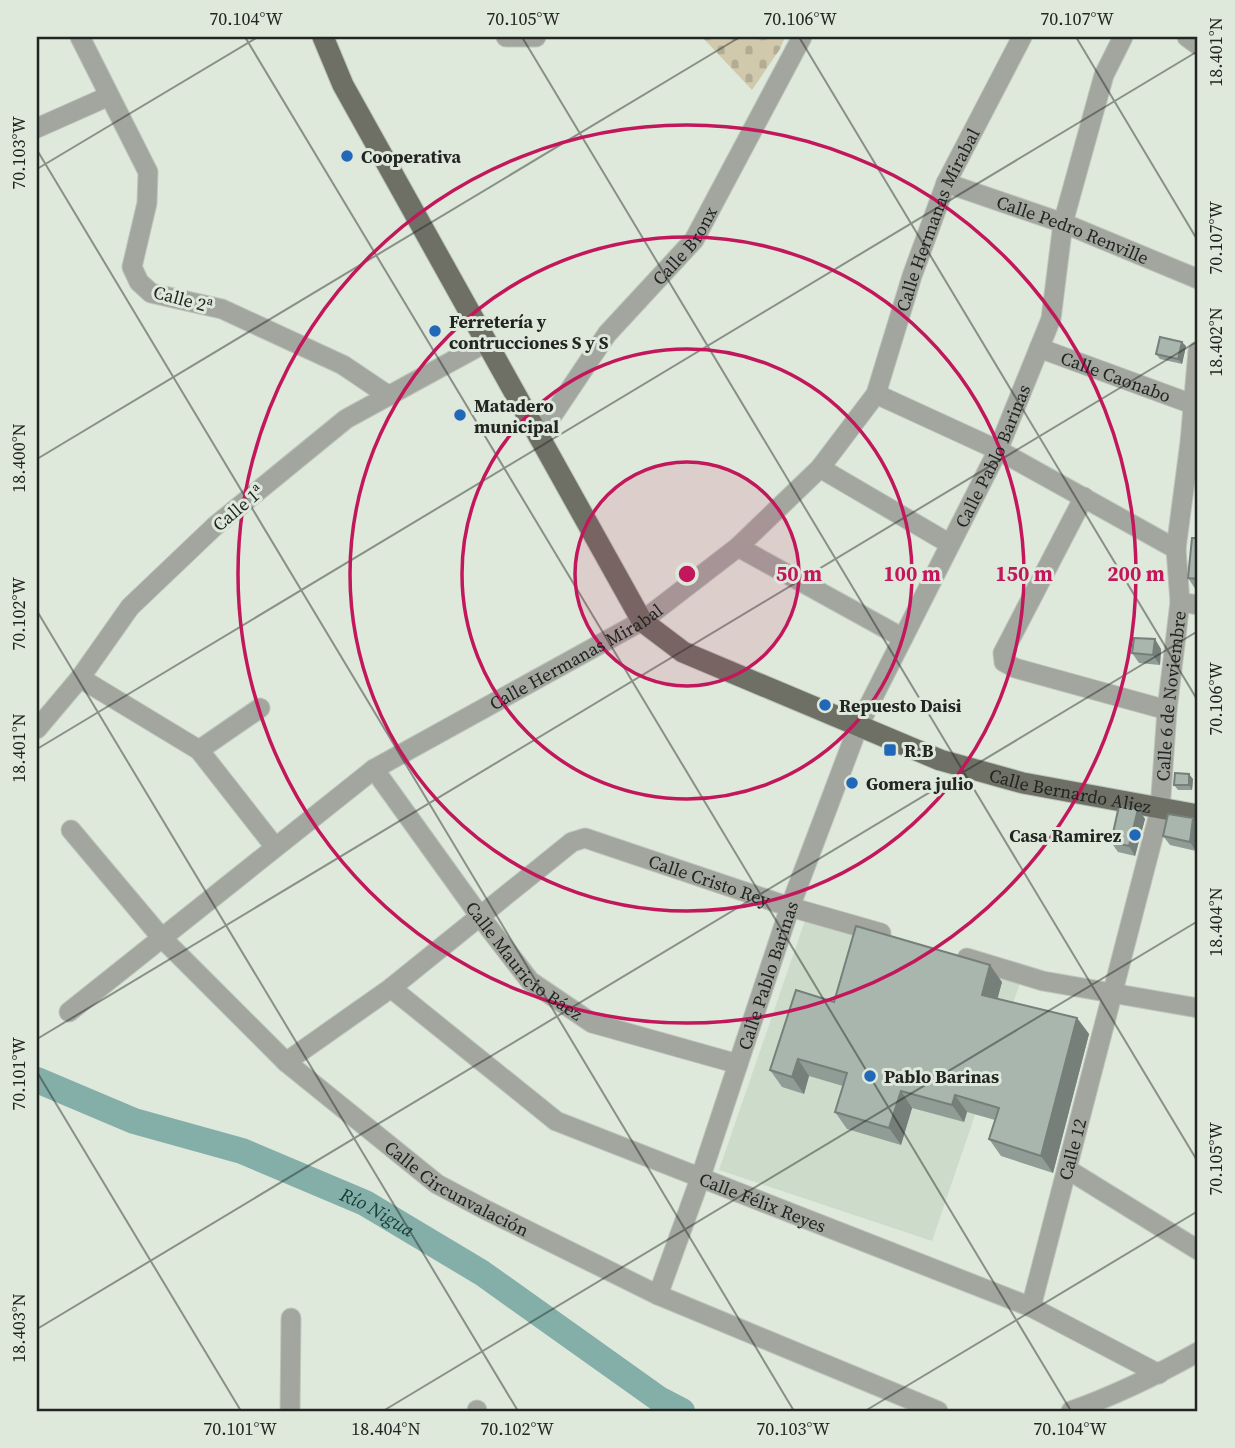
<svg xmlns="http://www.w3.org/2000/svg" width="1235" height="1448" font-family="'Source Serif 4',serif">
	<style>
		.built { fill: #cddbca }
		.cemetery { fill: url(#cemetery-stones) }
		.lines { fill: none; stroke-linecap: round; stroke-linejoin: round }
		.river { stroke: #84afa9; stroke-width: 26 }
		.minor-casing { stroke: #bcc5ba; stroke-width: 21 }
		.major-casing { stroke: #bcc5ba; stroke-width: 23 }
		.minor { stroke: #a3a59f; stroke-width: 19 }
		.major { stroke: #6e7065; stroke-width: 21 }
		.wall { fill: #909d96 }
		.shaded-wall { fill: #767f7a }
		.building { fill: #a8b6ae; stroke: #767f7a; stroke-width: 2 }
		.ticks { fill: none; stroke: #222521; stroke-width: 2; stroke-opacity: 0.45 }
		.ring { fill: none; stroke: #c2185b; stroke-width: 3.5 }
		.poi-dot { fill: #2168b8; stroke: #dee8db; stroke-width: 2.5 }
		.labels { text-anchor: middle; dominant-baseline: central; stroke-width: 6; stroke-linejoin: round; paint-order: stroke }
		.poi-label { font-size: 18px; font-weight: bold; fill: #222521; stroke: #dee8db; text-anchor: start }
		.street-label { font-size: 18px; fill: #222521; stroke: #dee8db }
		.water-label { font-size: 19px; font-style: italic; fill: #143d38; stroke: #dee8db }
		.centre { fill: #c2185b; stroke: #dee8db; stroke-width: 3.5 }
		.ring-label { font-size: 21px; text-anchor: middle; font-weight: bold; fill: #c2185b; stroke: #dee8db; stroke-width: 6; stroke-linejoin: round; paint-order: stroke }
		.neatline { fill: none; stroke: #222521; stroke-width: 2.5 }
		.ticks-label { font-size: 18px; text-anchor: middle; fill: #222521 }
	</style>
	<defs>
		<pattern id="cemetery-stones" width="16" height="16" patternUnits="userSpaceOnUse" patternTransform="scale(1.75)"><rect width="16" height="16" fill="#d1c9ac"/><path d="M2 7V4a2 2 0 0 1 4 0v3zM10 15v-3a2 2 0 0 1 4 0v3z" fill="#b3ac94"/></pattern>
	</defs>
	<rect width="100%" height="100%" fill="#dee8db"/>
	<!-- built -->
	<path class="built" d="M 808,912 L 1020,983 L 932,1241 L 719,1170 Z"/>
	<!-- cemetery -->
	<path class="cemetery" d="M 702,37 L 785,37 L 780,49 L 752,90 Z"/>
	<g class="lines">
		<!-- river -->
		<path class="river" id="s1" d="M 37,1080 L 134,1121 L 242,1151 L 365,1203 L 482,1273 L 659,1399 L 682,1411"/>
		<!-- minor casing -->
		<g class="minor-casing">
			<g id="minor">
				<path d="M 80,37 L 148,172 L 147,203 L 132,267 L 139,282 L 151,293 L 222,309 L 343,365 L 389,396"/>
				<path d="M 506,37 L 536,37"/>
				<path d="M 1187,37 L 1198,45"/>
				<path d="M 37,128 L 109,96"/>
				<path id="s2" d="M 946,183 L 1063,223 L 1198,279"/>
				<path id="s3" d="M 1039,348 L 1192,404"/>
				<path d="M 876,394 L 998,450 L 1176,549"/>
				<path id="s4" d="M 538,437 L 607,334 L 694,240 L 802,37"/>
				<path d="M 820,468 L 950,544"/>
				<path d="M 1084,497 L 1003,653 L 1004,662 L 1015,668 L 1167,710"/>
				<path d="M 738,547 L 903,638"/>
				<path d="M 1180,602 L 1198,605"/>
				<path d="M 80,678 L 199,750 L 275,847"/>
				<path d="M 37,729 L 80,678 L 130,607 L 215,526 L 346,419 L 487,342"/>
				<path d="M 199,750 L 260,708"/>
				<path id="s5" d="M 374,769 L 479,915 L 530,981 L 592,1023 L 738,1064"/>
				<path id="s6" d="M 71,830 L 161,937 L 286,1062 L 437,1184 L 486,1210 L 658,1295 L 938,1411"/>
				<path d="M 967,958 L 1043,981 L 1198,1008"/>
				<path id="s7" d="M 391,988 L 556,1121 L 1031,1307 L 1159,1374"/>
				<path id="s8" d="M 69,1012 L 374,769 L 642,621 L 738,547 L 820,468 L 876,394 L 912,276 L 946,183 L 1022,37"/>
				<path id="s9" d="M 286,1062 L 391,988 L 572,842 L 585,838 L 790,907 L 881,933"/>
				<path d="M 1067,1169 L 1198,1250"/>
				<path id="s10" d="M 658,1295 L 701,1176 L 790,907 L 858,727 L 998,450 L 1051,319 L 1063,223 L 1104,75 L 1123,37"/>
				<path id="s11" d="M 1031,1307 L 1160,810 L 1167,710 L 1180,602 L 1176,549 L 1190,442 L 1198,351"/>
				<path d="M 290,1411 L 291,1318"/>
				<path d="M 477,1411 L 477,1410"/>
				<path d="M 1071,1411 C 1116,1395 1157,1375 1198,1352"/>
			</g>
		</g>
		<!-- major casing -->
		<g class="major-casing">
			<g id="major">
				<path id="s12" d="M 323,37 L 343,85 L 642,621 L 683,652 L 940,760 L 1023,783 L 1198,815"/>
			</g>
		</g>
		<!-- minor -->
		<use href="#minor" class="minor"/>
		<!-- major -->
		<use href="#major" class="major"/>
	</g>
	<!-- wall -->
	<path class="wall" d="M 1186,346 L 1182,364 L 1160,359 L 1156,354 Z
		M 1198,538 L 1198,593 L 1188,578 Z
		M 1161,649 L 1160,665 L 1139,663 L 1132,653 Z
		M 1193,779 L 1192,790 L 1178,790 L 1174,785 Z
		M 1138,809 L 1145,819 L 1135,856 L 1118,852 L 1111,842 Z
		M 1193,818 L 1196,851 L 1170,845 L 1163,836 Z
		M 1002,982 L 997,998 L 1077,1018 L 1089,1034 L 1053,1173 L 1001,1156 L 989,1139 L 995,1120 L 967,1112 L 964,1122 L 912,1108 L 901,1145 L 847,1129 L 835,1112 L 843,1086 L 809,1076 L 804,1094 L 782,1087 L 770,1070 L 834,1002 Z"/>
	<!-- shaded-wall -->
	<path class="shaded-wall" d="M 1182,342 L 1186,346 L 1182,364 L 1178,359 Z
		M 1155,639 L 1161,649 L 1160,665 L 1153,655 Z
		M 1189,774 L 1193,779 L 1192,790 L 1189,785 Z
		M 1138,809 L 1145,819 L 1135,856 L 1129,846 Z
		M 1193,818 L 1198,826 L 1196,851 L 1190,842 Z
		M 990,965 L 1002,982 L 994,1012 L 982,995 Z
		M 1077,1018 L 1089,1034 L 1053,1173 L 1041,1156 Z
		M 798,1059 L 809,1076 L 804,1094 L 792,1077 Z
		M 901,1091 L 912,1108 L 901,1145 L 889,1128 Z
		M 955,1095 L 967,1112 L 964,1122 L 952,1105 Z"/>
	<!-- building -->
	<path class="building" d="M 1160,337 L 1182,342 L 1178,359 L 1156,354 Z
		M 1192,538 L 1198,538 L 1198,579 L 1188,578 Z
		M 1134,638 L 1155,639 L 1153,655 L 1132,653 Z
		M 1175,773 L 1189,774 L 1189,785 L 1174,785 Z
		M 1119,806 L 1138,809 L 1129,846 L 1111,842 Z
		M 1168,814 L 1193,818 L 1190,842 L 1163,836 Z
		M 856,926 L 990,965 L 982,995 L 1077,1018 L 1041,1156 L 989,1139 L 999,1108 L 955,1095 L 952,1105 L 901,1091 L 889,1128 L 835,1112 L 847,1073 L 798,1059 L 792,1077 L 770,1070 L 796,990 L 834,1002 Z"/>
	<!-- ticks -->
	<path class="ticks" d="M 245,37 L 1071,1411M 522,37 L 1198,1162M 799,37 L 1198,701M 1076,37 L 1198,241M 37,150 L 794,1411M 37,169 L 258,37M 37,459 L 740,37M 37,611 L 518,1411M 37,749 L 1198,51M 37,1039 L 1198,341M 37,1072 L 241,1411M 37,1329 L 1198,631M 383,1411 L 1198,921M 865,1411 L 1198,1211"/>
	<!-- distance rings -->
	<circle cx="687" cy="574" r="112" fill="#c2185b" fill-opacity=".12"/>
	<g class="ring">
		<circle cx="687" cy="574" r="112"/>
		<circle cx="687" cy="574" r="225"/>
		<circle cx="687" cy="574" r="337"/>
		<circle cx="687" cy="574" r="449"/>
	</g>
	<!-- markers -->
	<g class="poi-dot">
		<circle cx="347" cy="156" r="7"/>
		<circle cx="435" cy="331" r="7"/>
		<circle cx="460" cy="415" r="7"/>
		<circle cx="825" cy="705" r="7"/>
		<rect x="883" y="743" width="14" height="14" rx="3.5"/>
		<circle cx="852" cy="783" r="7"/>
		<circle cx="1135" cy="835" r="7"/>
		<circle cx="870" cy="1076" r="7"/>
	</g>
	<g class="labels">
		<!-- poi labels -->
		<g class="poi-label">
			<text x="361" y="156">Cooperativa</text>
			<text x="449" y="321">Ferretería y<tspan x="449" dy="21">contrucciones S y S</tspan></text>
			<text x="474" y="405">Matadero<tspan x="474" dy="21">municipal</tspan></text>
			<text x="839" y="705">Repuesto Daisi</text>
			<text x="904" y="750">R.B</text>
			<text x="866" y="783">Gomera julio</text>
			<text x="1121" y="835" text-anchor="end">Casa Ramirez</text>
			<text x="884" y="1076">Pablo Barinas</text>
		</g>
		<!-- street labels -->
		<g class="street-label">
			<text stroke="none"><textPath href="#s8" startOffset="1209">Calle Hermanas Mirabal</textPath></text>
			<text stroke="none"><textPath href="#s2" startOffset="135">Calle Pedro Renville</textPath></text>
			<text stroke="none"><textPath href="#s4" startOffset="242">Calle Bronx</textPath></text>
			<text transform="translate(183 299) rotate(15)">Calle 2ª</text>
			<text stroke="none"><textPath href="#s3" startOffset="82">Calle Caonabo</textPath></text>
			<text stroke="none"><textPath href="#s10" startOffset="905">Calle Pablo Barinas</textPath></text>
			<text transform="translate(238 508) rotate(-40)">Calle 1ª</text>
			<text stroke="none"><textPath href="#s8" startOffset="621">Calle Hermanas Mirabal</textPath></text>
			<text stroke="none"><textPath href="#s11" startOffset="628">Calle 6 de Noviembre</textPath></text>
			<text stroke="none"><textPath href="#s12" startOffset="1130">Calle Bernardo Aliez</textPath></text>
			<text stroke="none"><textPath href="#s9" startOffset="506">Calle Cristo Rey</textPath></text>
			<text stroke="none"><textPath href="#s5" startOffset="245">Calle Mauricio Báez</textPath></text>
			<text stroke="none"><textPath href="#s10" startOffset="338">Calle Pablo Barinas</textPath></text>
			<text stroke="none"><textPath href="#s11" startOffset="163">Calle 12</textPath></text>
			<text stroke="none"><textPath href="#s6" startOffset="530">Calle Circunvalación</textPath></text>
			<text stroke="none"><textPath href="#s7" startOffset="434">Calle Félix Reyes</textPath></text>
		</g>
		<!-- water labels -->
		<g class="water-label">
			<text stroke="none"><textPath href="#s1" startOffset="366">Río Nigua</textPath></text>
		</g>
	</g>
	<circle cx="687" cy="574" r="10" class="centre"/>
	<g class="ring-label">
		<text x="799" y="581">50 m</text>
		<text x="912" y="581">100 m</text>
		<text x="1024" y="581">150 m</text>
		<text x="1136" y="581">200 m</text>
	</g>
	<!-- border -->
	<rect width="1235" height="1448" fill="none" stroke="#dee8db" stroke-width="77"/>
	<rect x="38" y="38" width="1158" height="1372" class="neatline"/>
	<g class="ticks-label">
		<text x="246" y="25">70.104°W</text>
		<text x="523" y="25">70.105°W</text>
		<text x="800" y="25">70.106°W</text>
		<text x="1077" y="25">70.107°W</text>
		<text transform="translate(1216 52) rotate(-90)" y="6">18.401°N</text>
		<text transform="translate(19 153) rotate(-90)" y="6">70.103°W</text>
		<text transform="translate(1216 238) rotate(-90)" y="6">70.107°W</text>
		<text transform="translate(1216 342) rotate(-90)" y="6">18.402°N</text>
		<text transform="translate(19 458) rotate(-90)" y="6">18.400°N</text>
		<text transform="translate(19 614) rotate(-90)" y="6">70.102°W</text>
		<text transform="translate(1216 699) rotate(-90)" y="6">70.106°W</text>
		<text transform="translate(19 748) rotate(-90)" y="6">18.401°N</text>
		<text transform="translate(1216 922) rotate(-90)" y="6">18.404°N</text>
		<text transform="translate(19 1074) rotate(-90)" y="6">70.101°W</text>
		<text transform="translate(1216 1159) rotate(-90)" y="6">70.105°W</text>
		<text transform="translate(19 1328) rotate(-90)" y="6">18.403°N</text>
		<text x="240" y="1435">70.101°W</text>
		<text x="386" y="1435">18.404°N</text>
		<text x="517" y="1435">70.102°W</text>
		<text x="793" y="1435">70.103°W</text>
		<text x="1070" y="1435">70.104°W</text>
	</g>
</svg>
